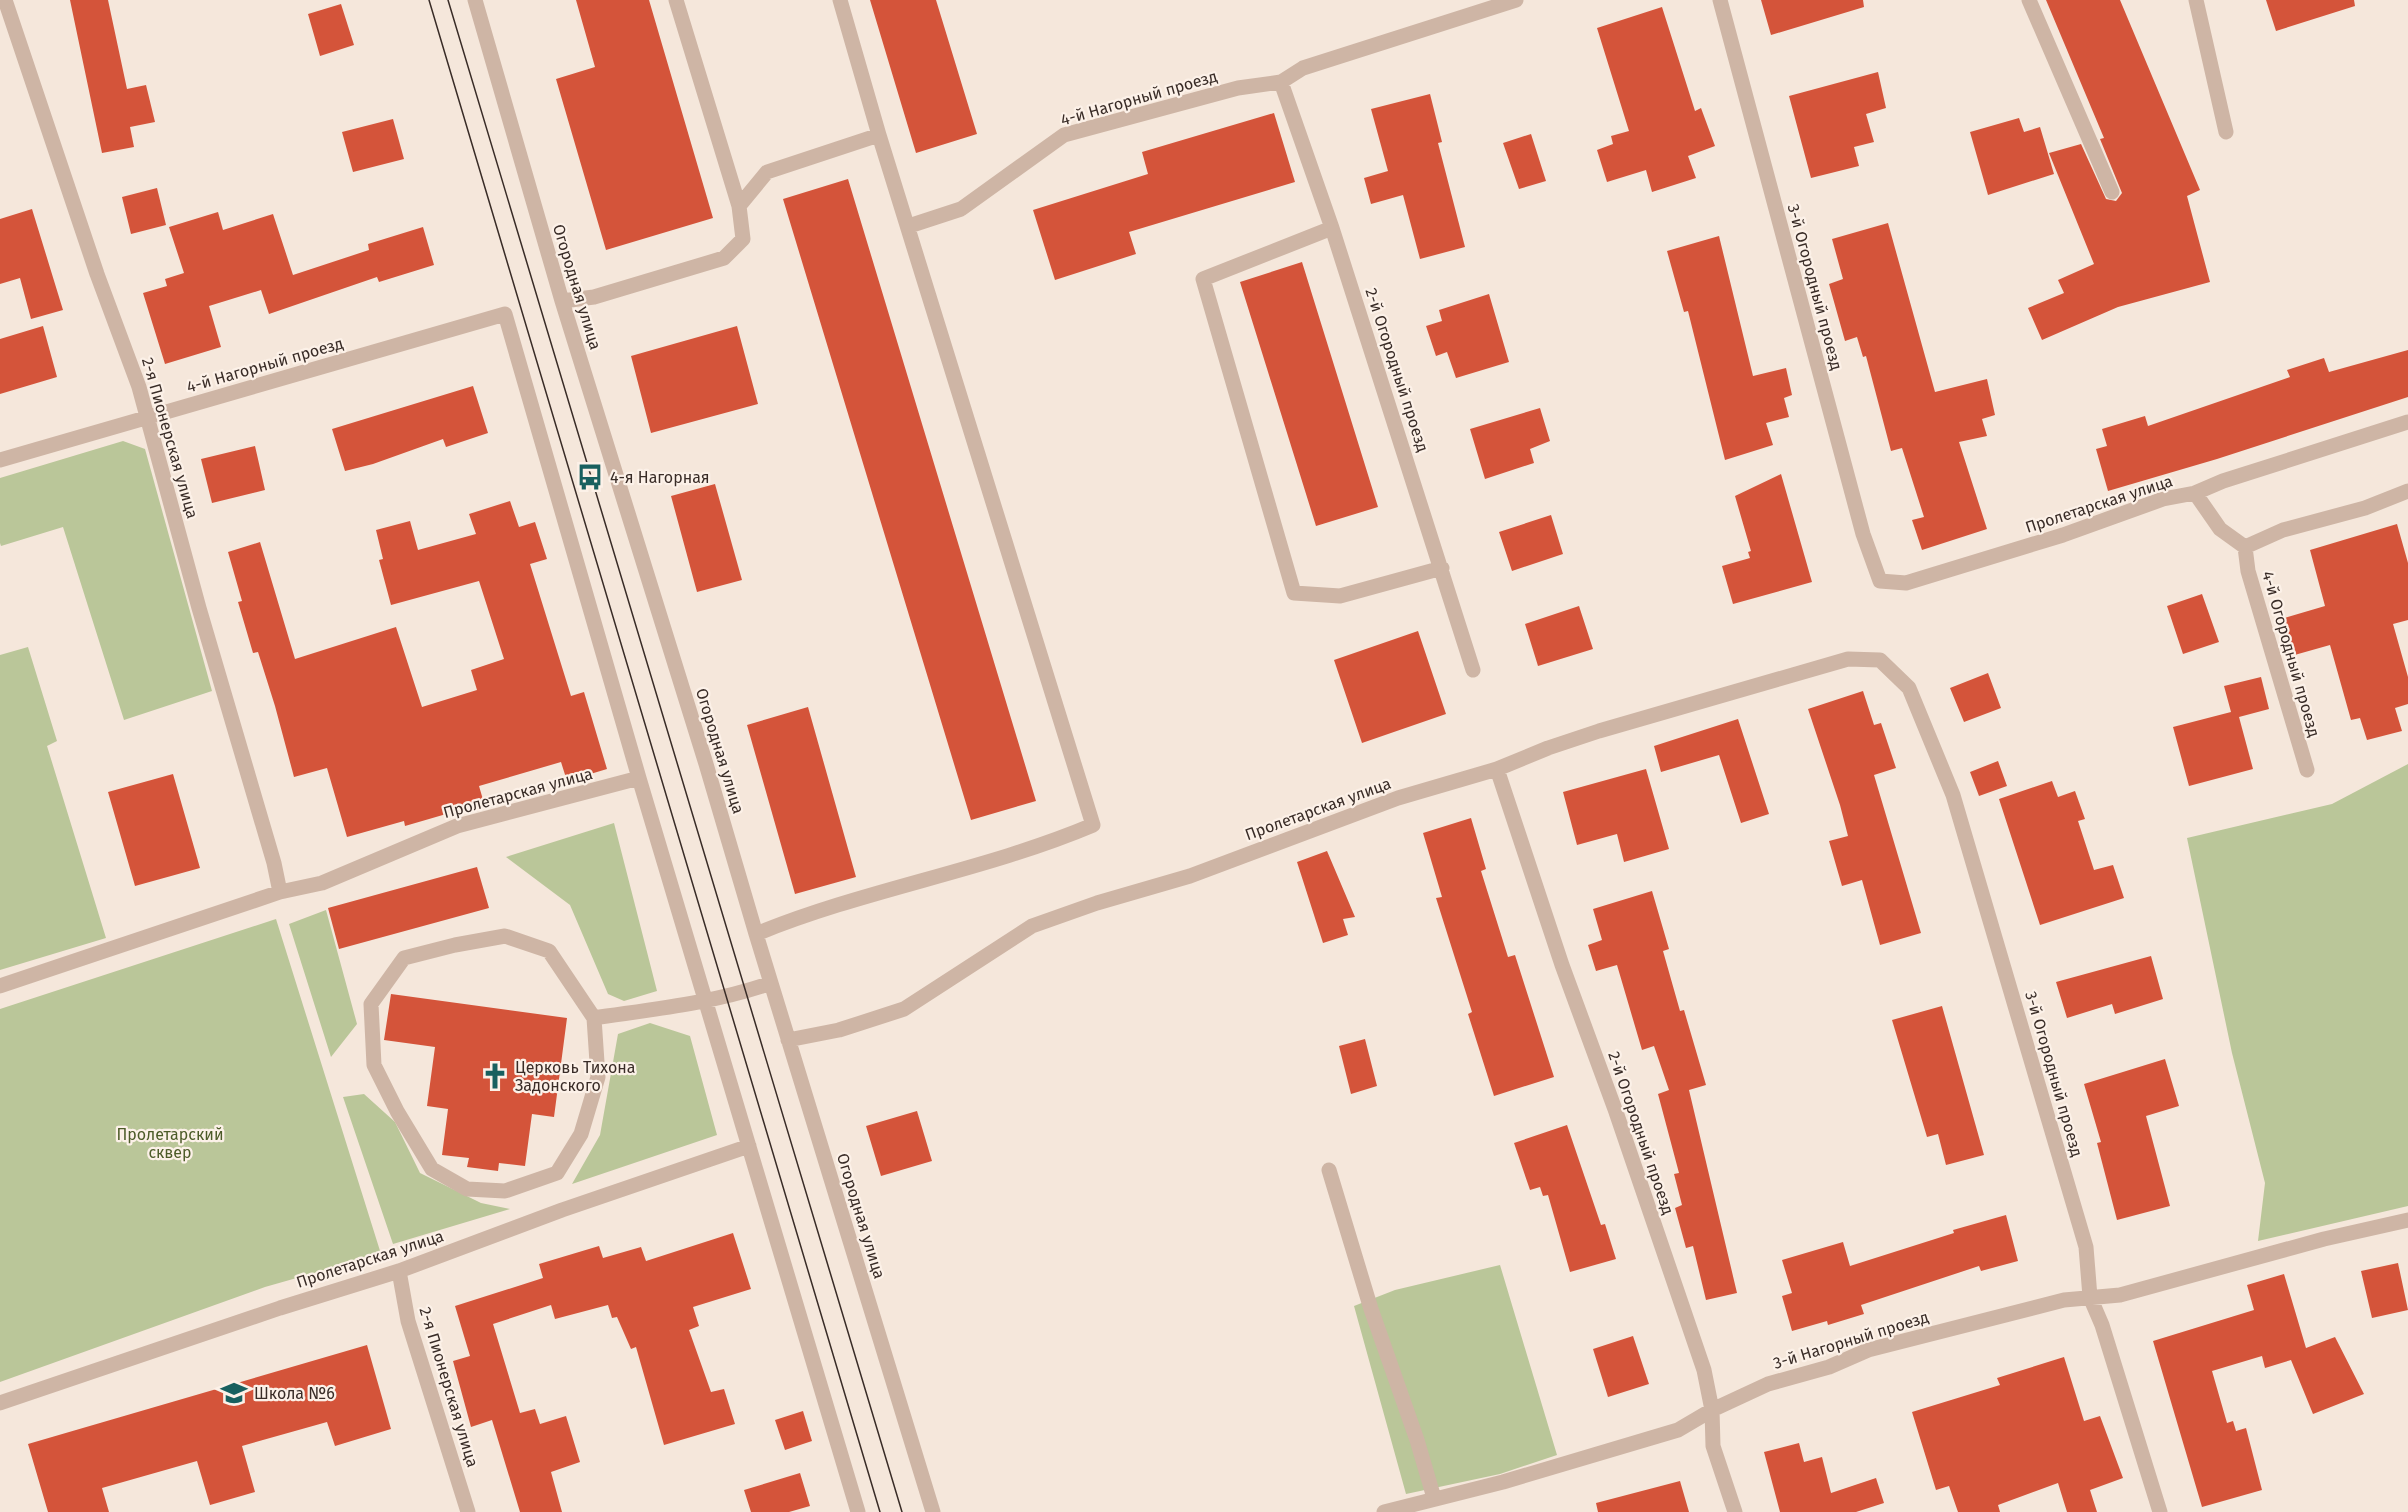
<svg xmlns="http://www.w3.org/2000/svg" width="2408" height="1512" font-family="'Fira Sans',sans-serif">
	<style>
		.green { fill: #bac699 }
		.building { fill: #d4543a }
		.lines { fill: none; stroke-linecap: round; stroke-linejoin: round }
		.minor { stroke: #ceb5a5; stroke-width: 15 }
		.tram { stroke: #392c27; stroke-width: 1.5 }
		.labels { text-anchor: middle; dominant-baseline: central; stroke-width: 4.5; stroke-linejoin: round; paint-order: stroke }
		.street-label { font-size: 16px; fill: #392c27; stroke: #fcf1e8 }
		.poi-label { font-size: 16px; fill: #392c27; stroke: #fcf1e8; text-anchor: start }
		.park-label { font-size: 16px; fill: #4c5b28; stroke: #fcf1e8 }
	</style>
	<rect width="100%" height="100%" fill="#f5e7db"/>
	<!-- green -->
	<path class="green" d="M 123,441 L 145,449 L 212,691 L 124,720 L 63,527 L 1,546 L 0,543 L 0,478 Z
		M 28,647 L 57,741 L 47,746 L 106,938 L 0,970 L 0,655 Z
		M 2408,764 L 2408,1206 L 2258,1241 L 2265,1183 L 2232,1053 L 2187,838 L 2332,804 Z
		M 614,823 L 657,991 L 624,1001 L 608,994 L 570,905 L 506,857 Z
		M 326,910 L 357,1024 L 331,1057 L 289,924 Z
		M 276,919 L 381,1254 L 265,1287 L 0,1382 L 0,1009 Z
		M 650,1023 L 690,1036 L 717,1135 L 572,1184 L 600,1135 L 618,1034 Z
		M 364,1094 L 395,1122 L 420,1173 L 481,1203 L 510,1209 L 393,1244 L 343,1097 Z
		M 1500,1265 L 1557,1455 L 1500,1474 L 1406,1494 L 1354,1306 L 1395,1290 Z"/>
	<!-- building -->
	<path class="building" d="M 70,0 L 108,0 L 127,89 L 146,85 L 155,122 L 130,127 L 134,147 L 102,153 Z
		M 576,0 L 649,0 L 713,218 L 606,250 L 556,79 L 595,67 Z
		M 870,0 L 936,0 L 977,134 L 916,153 Z
		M 1761,0 L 1863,0 L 1864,7 L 1771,35 Z
		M 2046,0 L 2120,0 L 2200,190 L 2187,196 L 2210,282 L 2118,307 L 2042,340 L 2028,308 L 2064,293 L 2058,280 L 2094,264 L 2049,153 L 2081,144 L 2106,199 L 2116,201 L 2122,193 L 2100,139 L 2104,138 Z
		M 2266,0 L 2354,0 L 2355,6 L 2276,31 Z
		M 341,4 L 354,45 L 320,56 L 308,14 Z
		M 1662,7 L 1695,111 L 1701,108 L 1715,146 L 1688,156 L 1696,178 L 1652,192 L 1646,170 L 1607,182 L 1597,150 L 1613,144 L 1611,136 L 1629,131 L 1597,28 Z
		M 1878,72 L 1886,108 L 1866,114 L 1874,142 L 1854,147 L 1859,166 L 1811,178 L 1789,96 Z
		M 1430,94 L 1442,142 L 1438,143 L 1465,247 L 1420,259 L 1403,195 L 1371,204 L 1364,178 L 1388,171 L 1371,109 Z
		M 1274,113 L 1295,182 L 1129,232 L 1136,254 L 1055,280 L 1033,210 L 1148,174 L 1142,152 Z
		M 2019,118 L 2024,132 L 2040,127 L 2054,174 L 1988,195 L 1970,132 Z
		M 393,119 L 404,159 L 353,172 L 342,132 Z
		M 1531,134 L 1546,181 L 1519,189 L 1503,143 Z
		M 848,179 L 1036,801 L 971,820 L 783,199 Z
		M 157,188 L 166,225 L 131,234 L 122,197 Z
		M 32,209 L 63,310 L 31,319 L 20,278 L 0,284 L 0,219 Z
		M 218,212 L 223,230 L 273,214 L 293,275 L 369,250 L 368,244 L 423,227 L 434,265 L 379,282 L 377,277 L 269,314 L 261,290 L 209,306 L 221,347 L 165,364 L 143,293 L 167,286 L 165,279 L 184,273 L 169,227 Z
		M 1888,223 L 1935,392 L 1987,379 L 1995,415 L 1982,419 L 1987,436 L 1959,442 L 1987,529 L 1922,550 L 1912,520 L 1924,517 L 1902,448 L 1891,451 L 1866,356 L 1863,357 L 1857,337 L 1845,341 L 1829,284 L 1843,279 L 1832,239 Z
		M 1719,236 L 1753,376 L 1786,368 L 1792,395 L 1784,398 L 1789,417 L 1766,423 L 1773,445 L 1725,460 L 1688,311 L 1684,312 L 1667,251 Z
		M 1302,262 L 1378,507 L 1316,526 L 1240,282 Z
		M 1489,294 L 1509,362 L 1456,378 L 1447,352 L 1436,356 L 1426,326 L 1442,321 L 1439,310 Z
		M 43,326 L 57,377 L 0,394 L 0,339 Z
		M 737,326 L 758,404 L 651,433 L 631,356 Z
		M 2408,350 L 2408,397 L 2217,459 L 2108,491 L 2096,449 L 2107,446 L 2102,429 L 2145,416 L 2148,426 L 2290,377 L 2287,370 L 2324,358 L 2329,372 Z
		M 473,386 L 488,433 L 446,447 L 443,439 L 373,464 L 345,471 L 332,429 Z
		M 1540,408 L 1550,441 L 1530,449 L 1534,463 L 1485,479 L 1470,429 Z
		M 255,446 L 265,490 L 212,503 L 201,459 Z
		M 1781,474 L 1812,582 L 1733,604 L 1722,566 L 1750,558 L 1748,552 L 1751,551 L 1735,496 Z
		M 715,484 L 742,580 L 697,592 L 671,496 Z
		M 510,501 L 519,527 L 535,522 L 547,559 L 530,564 L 571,696 L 584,692 L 607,769 L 567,781 L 561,762 L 479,786 L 484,803 L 405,826 L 404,821 L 347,837 L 327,768 L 294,777 L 275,706 L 258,652 L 253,653 L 238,602 L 242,601 L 228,552 L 260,542 L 295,659 L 396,627 L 422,707 L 477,690 L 471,670 L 504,659 L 479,581 L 391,605 L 379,560 L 383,559 L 376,530 L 410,521 L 418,550 L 476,534 L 469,514 Z
		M 1551,515 L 1563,554 L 1512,571 L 1499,532 Z
		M 2397,524 L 2408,563 L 2408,620 L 2393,624 L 2408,677 L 2408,704 L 2395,708 L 2402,731 L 2367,740 L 2360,718 L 2351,720 L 2330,645 L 2291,656 L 2281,619 L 2325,606 L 2310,550 Z
		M 2202,594 L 2219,642 L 2183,654 L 2167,606 Z
		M 1579,606 L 1593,649 L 1538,666 L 1525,624 Z
		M 1418,631 L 1446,714 L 1362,743 L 1334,660 Z
		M 1988,673 L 2001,708 L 1964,722 L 1950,688 Z
		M 2261,677 L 2269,709 L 2239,717 L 2253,769 L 2189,786 L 2173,727 L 2231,712 L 2224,686 Z
		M 1863,691 L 1874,725 L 1881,723 L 1896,768 L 1874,775 L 1921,933 L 1880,945 L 1862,880 L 1842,886 L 1829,841 L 1848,836 L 1840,805 L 1808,709 Z
		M 808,707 L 856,877 L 795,894 L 747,725 Z
		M 1738,719 L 1769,814 L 1741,823 L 1719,755 L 1661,772 L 1654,746 Z
		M 1998,761 L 2007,786 L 1979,796 L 1970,772 Z
		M 1646,769 L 1669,849 L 1624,862 L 1617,834 L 1577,845 L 1563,792 Z
		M 173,774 L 200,868 L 135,886 L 108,792 Z
		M 2052,781 L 2058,797 L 2075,791 L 2085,819 L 2078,821 L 2094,870 L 2113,865 L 2124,898 L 2040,925 L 1999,799 Z
		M 1471,818 L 1486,869 L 1481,871 L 1508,957 L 1515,955 L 1554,1077 L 1494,1096 L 1468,1014 L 1472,1012 L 1436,898 L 1442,897 L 1423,833 Z
		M 1327,851 L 1355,917 L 1343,919 L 1348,935 L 1323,943 L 1297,862 Z
		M 477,867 L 489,908 L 339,949 L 328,908 Z
		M 1652,891 L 1669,949 L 1663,951 L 1680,1011 L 1684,1010 L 1706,1085 L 1689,1090 L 1737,1293 L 1706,1300 L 1693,1246 L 1686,1248 L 1675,1208 L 1682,1205 L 1674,1174 L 1679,1173 L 1658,1094 L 1669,1090 L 1654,1046 L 1642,1050 L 1617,965 L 1596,971 L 1588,945 L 1602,940 L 1593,909 Z
		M 2151,956 L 2163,999 L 2115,1014 L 2112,1004 L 2067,1018 L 2056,982 Z
		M 391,994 L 567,1018 L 554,1117 L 532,1114 L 525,1166 L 499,1163 L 498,1171 L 467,1167 L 469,1158 L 442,1155 L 448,1109 L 427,1106 L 435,1047 L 384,1040 Z
		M 1942,1006 L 1984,1155 L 1946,1165 L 1938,1134 L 1927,1137 L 1892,1020 Z
		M 1365,1039 L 1377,1086 L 1351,1094 L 1339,1046 Z
		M 2165,1059 L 2179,1106 L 2146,1116 L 2170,1206 L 2117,1220 L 2097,1143 L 2101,1142 L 2084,1084 Z
		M 917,1111 L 932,1161 L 881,1176 L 866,1126 Z
		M 1567,1125 L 1601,1225 L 1605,1224 L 1616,1259 L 1570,1272 L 1548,1195 L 1543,1196 L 1540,1187 L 1530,1190 L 1514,1143 Z
		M 2006,1215 L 2018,1261 L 1981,1271 L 1979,1266 L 1861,1305 L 1864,1314 L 1828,1325 L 1827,1321 L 1792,1331 L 1782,1296 L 1792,1293 L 1782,1260 L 1843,1242 L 1850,1266 L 1954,1233 L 1953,1230 Z
		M 733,1233 L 751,1289 L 693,1307 L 699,1326 L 689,1330 L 711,1392 L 724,1389 L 735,1424 L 664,1445 L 636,1347 L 631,1349 L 617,1317 L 612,1318 L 608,1305 L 555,1319 L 551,1305 L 493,1324 L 520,1413 L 535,1409 L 540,1424 L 566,1416 L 580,1462 L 551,1472 L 562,1512 L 520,1512 L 492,1420 L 471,1427 L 453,1361 L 470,1356 L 455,1306 L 543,1278 L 539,1264 L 599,1246 L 603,1258 L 641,1247 L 646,1261 Z
		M 2398,1263 L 2408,1310 L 2372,1318 L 2361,1271 Z
		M 2284,1274 L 2306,1348 L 2335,1337 L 2364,1394 L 2313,1414 L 2291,1360 L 2265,1368 L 2262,1356 L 2212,1371 L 2227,1423 L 2233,1421 L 2236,1431 L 2246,1428 L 2262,1490 L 2202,1507 L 2153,1341 L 2254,1310 L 2247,1285 Z
		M 1633,1336 L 1649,1384 L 1608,1397 L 1593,1349 Z
		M 367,1345 L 391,1429 L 335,1446 L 327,1422 L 242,1446 L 255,1492 L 210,1505 L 197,1461 L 102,1488 L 109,1512 L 48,1512 L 28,1444 Z
		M 2064,1357 L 2084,1421 L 2100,1416 L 2123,1478 L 2090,1490 L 2097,1512 L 2067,1512 L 2058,1483 L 1998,1505 L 2000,1512 L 1958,1512 L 1949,1486 L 1936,1490 L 1912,1412 L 2000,1385 L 1997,1378 Z
		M 803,1411 L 812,1441 L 785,1450 L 775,1420 Z
		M 1799,1443 L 1804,1462 L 1822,1457 L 1831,1493 L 1876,1478 L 1884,1503 L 1856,1512 L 1780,1512 L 1764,1452 Z
		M 800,1473 L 810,1506 L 789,1512 L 751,1512 L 744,1490 Z
		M 1680,1481 L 1689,1512 L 1598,1512 L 1596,1503 Z"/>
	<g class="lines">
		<!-- minor -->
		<path class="minor" d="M 5,0 L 97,274 L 139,387 L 199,608 L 274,863 L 280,892
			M 475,0 L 562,301 L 706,764 L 756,934 L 933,1512
			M 676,0 L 739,206
			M 840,0 L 879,135
			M 1720,0 L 1863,534 L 1880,581 L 1906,583 L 2063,535 L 2163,499 L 2195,493 L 2220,529 L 2245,547 L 2283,530 L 2365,508 L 2408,491
			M 2029,0 L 2112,192
			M 2196,0 L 2226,132
			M 1281,82 L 1332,228 L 1473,670
			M 909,226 L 961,209 L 1064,135 L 1238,88 L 1281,82 L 1303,68 L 1516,0
			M 1332,228 L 1203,279 L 1294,593 L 1340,596 L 1442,568
			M 562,301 L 594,297 L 724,258 L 743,239 L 739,206 L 767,172 L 879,135 L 1093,825 C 984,871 865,889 756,934
			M 0,460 L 505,314 L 639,778 L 858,1512
			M 2195,493 L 2223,481 L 2408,422
			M 2245,547 L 2248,571 L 2307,770
			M 1497,769 L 1562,965 L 1616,1112 L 1704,1370 L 1712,1410 L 1713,1446 L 1735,1512
			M 0,986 L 280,892 L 322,883 L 457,826 L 639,778
			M 594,1018 L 598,1077 L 581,1134 L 557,1173 L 505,1191 L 467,1189 L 432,1169 L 397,1111 L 374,1065 L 371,1004 L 404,958 L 455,945 L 505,936 L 549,951 L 594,1018 C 654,1009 714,1003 771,983
			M 788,1040 L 839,1030 L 904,1009 L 1032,926 L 1097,903 L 1190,876 L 1398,798 L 1497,769 L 1548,748 L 1599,731 L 1848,659 L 1880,660 L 1909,688 L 1953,795 L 2086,1247 L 2090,1297 L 2102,1325 L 2160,1512
			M 1329,1170 L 1371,1309 L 1417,1440 L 1434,1498
			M 399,1271 L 408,1321 L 468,1512
			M 0,1403 L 280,1308 L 399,1271 L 562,1210 L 749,1146
			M 1384,1512 L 1503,1482 L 1678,1430 L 1712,1410 L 1768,1384 L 1829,1367 L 1868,1350 L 2064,1300 L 2120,1295 L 2324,1239 L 2408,1220"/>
		<!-- tram -->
		<path class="tram" d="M 429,0 L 880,1512
			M 448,0 L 902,1512"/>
	</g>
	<!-- icons -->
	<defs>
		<g id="bus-bare" transform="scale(2.07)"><path d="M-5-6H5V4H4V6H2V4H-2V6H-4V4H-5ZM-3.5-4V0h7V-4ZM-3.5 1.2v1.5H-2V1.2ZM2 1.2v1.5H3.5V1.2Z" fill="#18605f" stroke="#fcf1e8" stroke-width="2.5" paint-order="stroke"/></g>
		<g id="church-bare" transform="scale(2.07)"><path d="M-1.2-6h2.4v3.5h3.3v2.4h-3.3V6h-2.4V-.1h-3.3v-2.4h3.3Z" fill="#18605f" stroke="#fcf1e8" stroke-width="2.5" paint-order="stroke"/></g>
		<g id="school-bare" transform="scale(2.07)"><path d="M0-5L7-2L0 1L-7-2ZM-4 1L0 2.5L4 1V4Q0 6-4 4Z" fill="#18605f" stroke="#fcf1e8" stroke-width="2.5" paint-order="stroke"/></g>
	</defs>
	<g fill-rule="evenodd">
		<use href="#bus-bare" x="590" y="477"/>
		<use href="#church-bare" x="495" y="1076"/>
		<use href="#school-bare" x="234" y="1393"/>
	</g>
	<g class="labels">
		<!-- street labels -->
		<g class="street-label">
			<text transform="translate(1139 98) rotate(-16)">4-й Нагорный проезд</text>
			<text transform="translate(577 287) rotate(73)">Огородная улица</text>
			<text transform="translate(1815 287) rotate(75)">3-й Огородный проезд</text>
			<text transform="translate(265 365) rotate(-16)">4-й Нагорный проезд</text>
			<text transform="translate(1397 370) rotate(72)">2-й Огородный проезд</text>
			<text transform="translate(170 438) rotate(74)">2-я Пионерская улица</text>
			<text transform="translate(2099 504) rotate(-18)">Пролетарская улица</text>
			<text transform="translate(2291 654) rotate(74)">4-й Огородный проезд</text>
			<text transform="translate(720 751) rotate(73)">Огородная улица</text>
			<text transform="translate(518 793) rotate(-15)">Пролетарская улица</text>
			<text transform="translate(1318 809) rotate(-20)">Пролетарская улица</text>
			<text transform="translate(2054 1074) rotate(74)">3-й Огородный проезд</text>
			<text transform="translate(1641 1133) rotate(71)">2-й Огородный проезд</text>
			<text transform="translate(861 1216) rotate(73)">Огородная улица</text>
			<text transform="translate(370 1259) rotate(-18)">Пролетарская улица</text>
			<text transform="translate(1851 1340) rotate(-17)">3-й Нагорный проезд</text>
			<text transform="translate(449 1387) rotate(73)">2-я Пионерская улица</text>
		</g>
		<!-- poi labels -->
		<g class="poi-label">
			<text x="610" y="477">4-я Нагорная</text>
			<text x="515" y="1067">Церковь Тихона<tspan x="515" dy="18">Задонского</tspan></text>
			<text x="254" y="1393">Школа №6</text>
		</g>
		<!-- park labels -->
		<g class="park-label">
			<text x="170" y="1134">Пролетарский<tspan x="170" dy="18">сквер</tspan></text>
		</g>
	</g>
</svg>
